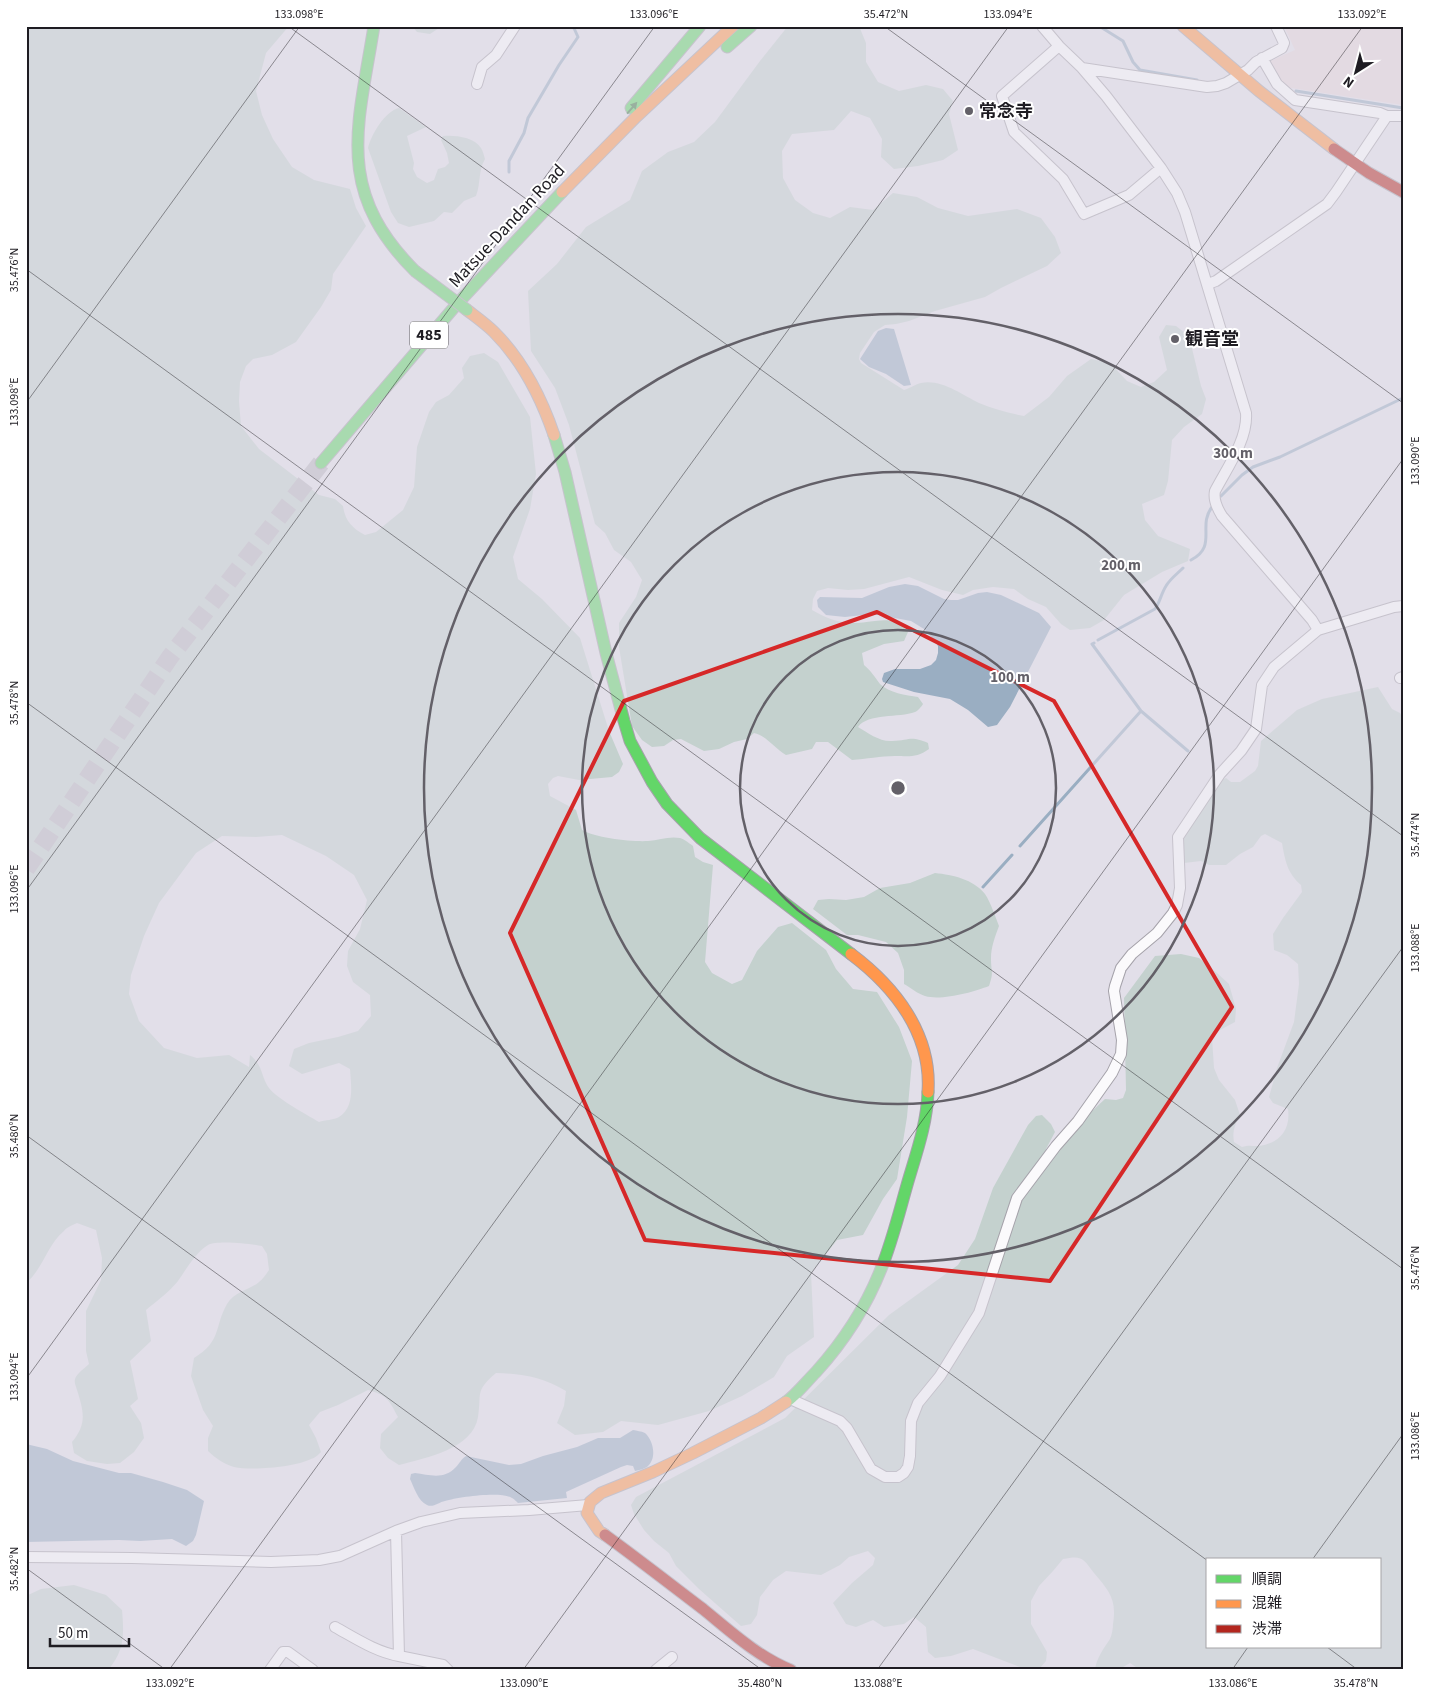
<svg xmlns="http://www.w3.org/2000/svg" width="1429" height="1696" font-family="'Source Sans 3','Noto Sans JP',sans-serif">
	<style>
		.education { fill: #e5d5da }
		.green { fill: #c4d1ce; fill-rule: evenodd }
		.water { fill: #9aaec2 }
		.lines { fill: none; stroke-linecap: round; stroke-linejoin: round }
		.stream { stroke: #9aaec2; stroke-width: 3 }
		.highway-tunnel { stroke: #bbb8c1; stroke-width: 18; stroke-dasharray: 18 9; stroke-linecap: butt }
		.street-casing { stroke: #a5a2aa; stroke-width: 12 }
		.fast-casing { stroke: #a5a2aa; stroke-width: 13 }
		.slow-casing { stroke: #a5a2aa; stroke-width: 13 }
		.jam-casing { stroke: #a5a2aa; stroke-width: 13 }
		.street { stroke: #fbfafc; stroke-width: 10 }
		.fast { stroke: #63d668; stroke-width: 11 }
		.slow { stroke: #ff974d; stroke-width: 11 }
		.jam { stroke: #b3261e; stroke-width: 11 }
		.fast-bridge-casing { stroke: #a5a2aa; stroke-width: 13; stroke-linecap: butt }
		.fast-bridge { stroke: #63d668; stroke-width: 11 }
		.oneway { fill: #407945 }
		.marked { fill: none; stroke: #d62828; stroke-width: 4; stroke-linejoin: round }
		.ticks { fill: none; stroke: #1e1c22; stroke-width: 1; stroke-opacity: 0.45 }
		.ring { fill: none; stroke: #636068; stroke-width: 2.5 }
		.poi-dot { fill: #636068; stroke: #fff; stroke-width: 2 }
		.labels { text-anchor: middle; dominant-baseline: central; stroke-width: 4; stroke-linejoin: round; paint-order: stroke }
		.shield { fill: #fff; stroke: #626064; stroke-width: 1 }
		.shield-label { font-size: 16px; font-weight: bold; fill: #1e1c22 }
		.poi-label { font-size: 18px; font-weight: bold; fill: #1e1c22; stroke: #fff; text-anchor: start }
		.street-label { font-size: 18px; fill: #1e1c22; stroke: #fff }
		.centre { fill: #636068; stroke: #fff; stroke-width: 2.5 }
		.ring-label { font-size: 15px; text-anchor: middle; font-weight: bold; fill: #636068; stroke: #fff; stroke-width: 4; stroke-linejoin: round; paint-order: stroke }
		.neatline { fill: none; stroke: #1e1c22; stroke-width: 2 }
		.ticks-label { font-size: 12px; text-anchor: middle; fill: #1e1c22 }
	</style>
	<rect width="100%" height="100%" fill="#e2dfe9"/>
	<!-- education -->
	<path class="education" d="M 1284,26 L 1403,26 L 1403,105 L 1285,87 L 1268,62 L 1295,50 Z"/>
	<!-- green -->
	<path class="green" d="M 26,26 L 289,26 L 266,53 L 256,91 L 262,115 L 273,139 L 292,167 L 314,180 L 350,189 L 356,208 L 366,226 L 333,274 L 331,290 L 321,307 L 296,342 L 272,355 L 253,359 L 246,366 L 240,382 L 239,401 L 241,426 L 259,449 L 319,495 L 335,499 L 343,506 C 345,521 352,528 365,535 L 376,532 L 403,510 L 414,487 L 417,447 L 429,412 L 436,402 L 449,395 L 464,378 L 462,368 L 470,356 L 484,353 L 498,362 L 530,417 L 536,474 L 530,509 L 513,557 L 518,579 L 542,599 L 580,638 L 609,731 L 623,764 L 619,772 L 612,777 L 579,780 L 558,776 L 553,778 L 548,784 L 550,796 L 576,810 L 582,830 C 596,838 632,842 648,841 C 659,840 669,836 680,838 C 684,839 689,843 693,846 L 695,857 L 703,862 L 713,865 L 705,962 L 712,973 L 732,984 L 742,980 L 757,951 L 778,927 L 792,923 L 826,950 L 836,969 L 853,989 L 877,992 L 899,1027 L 912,1061 L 907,1117 L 897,1179 L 883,1199 L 863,1235 L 837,1240 L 811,1273 L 814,1337 L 787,1356 L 774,1377 L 742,1396 L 709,1411 L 658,1425 L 621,1421 L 603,1432 L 575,1435 L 557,1423 L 564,1406 L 566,1391 C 541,1377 524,1374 496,1373 C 474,1392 482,1393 478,1417 C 473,1449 425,1458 399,1465 L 388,1458 L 380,1448 L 381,1434 L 398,1417 C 389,1400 387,1395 368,1390 L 338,1405 L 320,1412 L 309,1425 L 316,1438 L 321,1452 C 318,1455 315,1458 311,1459 C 295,1467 252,1471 234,1467 C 224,1464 215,1458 208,1451 L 208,1438 L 213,1426 L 203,1410 L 191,1376 L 194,1358 C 222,1341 214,1327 227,1304 C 235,1291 250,1290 259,1282 C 263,1279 266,1274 269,1270 L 267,1254 L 262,1246 C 251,1244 218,1240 208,1245 C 196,1252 185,1271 178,1281 C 169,1292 157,1301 146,1310 L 151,1341 L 130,1361 L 138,1399 L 130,1406 L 141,1423 L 144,1438 L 134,1452 L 120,1463 L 107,1464 L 87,1461 L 74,1453 L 72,1442 C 87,1424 84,1412 77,1390 C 76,1386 74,1383 75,1379 C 77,1373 85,1368 89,1364 L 86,1351 L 86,1311 L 101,1280 L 102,1258 L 96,1230 L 77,1223 C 73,1225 67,1227 64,1231 C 47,1245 43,1269 26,1283 ZM 282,835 L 326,856 L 354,875 L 367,900 L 360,929 L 348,951 L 347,966 L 353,982 L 370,995 L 371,1016 L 358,1031 L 338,1037 L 309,1043 L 294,1049 L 289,1066 L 302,1074 L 339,1063 L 350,1069 C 351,1085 355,1107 339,1117 C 334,1120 325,1120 319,1122 C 306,1114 273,1097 267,1085 C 260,1072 263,1066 250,1055 L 249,1067 L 229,1055 L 197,1058 L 164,1048 L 139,1021 L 129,994 L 131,975 L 144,936 L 159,903 L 196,853 L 222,836 L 256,837 Z
		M 412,26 L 442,26 L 430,34 L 417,32 Z
		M 788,26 L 859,26 L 866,43 L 866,62 L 878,82 L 899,91 L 926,85 L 943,89 L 953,101 L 949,114 L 958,150 L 943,160 L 918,166 L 894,169 L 881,157 L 882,139 L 870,118 L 851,111 L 834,130 L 792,134 L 782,151 L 783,178 L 795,200 L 813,213 L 830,218 L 850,207 L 873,210 L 893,193 L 917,197 L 938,208 L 968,216 L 1017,209 L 1041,218 L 1055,237 L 1061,253 L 1047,266 L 1001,288 L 985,297 L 935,311 L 909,321 L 896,324 L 885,325 L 874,332 L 860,353 L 859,359 L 861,363 L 904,390 C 910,388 916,384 921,383 C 942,379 962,395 979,403 C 994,409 1008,413 1024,416 L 1049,397 L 1067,376 L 1091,359 L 1110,363 L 1127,381 L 1141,387 L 1154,382 L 1167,370 L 1159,337 L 1166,325 L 1176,326 L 1189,336 L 1201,386 L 1206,399 L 1202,414 L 1184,427 L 1172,440 L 1168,481 L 1164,495 L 1142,504 L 1145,520 L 1158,536 L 1190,549 L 1188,561 L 1162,572 L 1124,595 L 1104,620 L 1090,628 L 1070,630 L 1061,624 L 1046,607 L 1028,599 L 1014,589 L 993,587 L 973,590 L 963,595 L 942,590 L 909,577 L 864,589 L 848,590 L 828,588 L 817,591 L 813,599 L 812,610 C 824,617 838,623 853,623 C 874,624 891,612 908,632 L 904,641 L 884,644 L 862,653 L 864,665 C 871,671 875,677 880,684 C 889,693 906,695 918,697 L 923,704 C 921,707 918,711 915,712 C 899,718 868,713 858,727 C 868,733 880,742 892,741 C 910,741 909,735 928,743 L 929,749 C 917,758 909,756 895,756 C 881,756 866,759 852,760 L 828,742 L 816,742 L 812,749 L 786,755 C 775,749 767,736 754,733 L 747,739 L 734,742 L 719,749 L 704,751 L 681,739 L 673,740 L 664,746 L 652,747 L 642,740 L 632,726 L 619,647 L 619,623 L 636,597 L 642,580 L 631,562 L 614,550 L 605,533 L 595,524 L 569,425 L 555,388 L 531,351 L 528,291 L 557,264 L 586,227 L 630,200 L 642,171 L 668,152 L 694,142 L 715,122 L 760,61 Z
		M 399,108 L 426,127 L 407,136 L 414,163 L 413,169 L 417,177 L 427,183 L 434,180 L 438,169 L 445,167 L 449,163 L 447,153 L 441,140 L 443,136 C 455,135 474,137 481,148 C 483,151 484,156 485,159 C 478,171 481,183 476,196 L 464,201 L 452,213 L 444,212 L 434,221 L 409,227 L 398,223 L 391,212 L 368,148 C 371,135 385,111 399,108 Z
		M 1378,687 L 1392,709 L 1400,713 L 1403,718 L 1403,1670 L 1140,1670 L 1130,1663 L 1118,1670 L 1095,1670 C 1096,1659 1104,1648 1110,1639 C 1112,1634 1113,1629 1113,1624 C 1117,1599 1109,1591 1094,1573 C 1083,1558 1082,1555 1063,1559 L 1053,1571 L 1039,1586 L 1031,1601 L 1031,1624 L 1047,1652 L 1046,1661 L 1040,1668 L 1028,1670 L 973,1649 L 951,1656 L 935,1658 L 928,1652 L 926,1627 L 914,1617 L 904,1624 L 884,1627 L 873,1620 L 856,1627 L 846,1624 L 833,1603 L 852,1583 L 873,1565 L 875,1558 L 868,1551 L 849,1557 L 840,1565 L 821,1575 L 786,1571 L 773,1580 L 760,1597 L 757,1615 L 751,1624 L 741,1626 L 699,1589 L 676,1566 L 669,1553 L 654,1541 L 644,1530 L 634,1514 L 631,1505 L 636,1497 L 785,1418 L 889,1315 L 958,1265 L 975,1239 L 993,1188 L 1028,1125 L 1036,1116 L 1042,1115 L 1051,1124 L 1055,1132 L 1046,1149 L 1045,1155 L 1105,1099 L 1116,1100 L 1123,1098 L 1126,1090 L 1124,998 L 1155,956 L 1181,954 L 1199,958 L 1217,973 L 1229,984 L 1236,1009 L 1235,1022 L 1220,1030 L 1212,1038 L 1214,1068 L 1219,1080 L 1235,1100 L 1240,1115 C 1235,1125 1232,1131 1234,1142 L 1242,1147 C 1248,1145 1252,1146 1258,1146 C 1279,1144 1291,1130 1288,1109 L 1273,1103 L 1269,1097 L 1277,1068 L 1294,1022 L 1299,984 L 1298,964 L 1287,955 L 1274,950 L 1273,934 L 1283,918 L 1302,892 L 1301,885 C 1287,873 1285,860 1282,843 L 1265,834 L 1261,836 L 1253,847 L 1240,854 L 1226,865 L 1209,865 L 1201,861 L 1184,863 L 1184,837 L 1192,821 L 1221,780 L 1226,778 L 1231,782 L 1240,782 L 1255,771 L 1258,766 L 1261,741 L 1297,710 L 1322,699 ZM 1208,1560 L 1380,1560 L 1380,1647 L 1208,1647 Z
		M 935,873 C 953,875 973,879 985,894 C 991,903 995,916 999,926 C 995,937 991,947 991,958 C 991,973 994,971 989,986 C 974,992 941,1001 925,996 C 918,994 911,988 904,984 L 904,970 L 898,953 L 886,942 L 858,935 L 847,935 L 813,909 L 818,900 L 829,899 L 846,900 L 864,897 L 880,888 L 910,883 Z
		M 74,1585 L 106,1595 L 122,1610 C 124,1633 125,1651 108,1670 L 26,1670 L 26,1596 L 41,1589 Z"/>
	<!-- water -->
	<path class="water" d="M 886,328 L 894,329 L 911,385 L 904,386 L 886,374 L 869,367 L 860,359 L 878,331 Z
		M 905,584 L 918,586 L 944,599 L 951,600 L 958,600 L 978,593 L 987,592 L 1001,595 L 1039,613 L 1051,627 L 1010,707 L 997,725 L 988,727 L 968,710 L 950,699 L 914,692 L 883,682 L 882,679 L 884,673 L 895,669 L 920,669 L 931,665 L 936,660 L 938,653 L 938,646 L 934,640 L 924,629 L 911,621 L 873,614 L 845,617 L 826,615 L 818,607 L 817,600 L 820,597 L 862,598 L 889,587 Z
		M 633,1430 C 637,1431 641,1431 645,1433 C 654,1441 657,1459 647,1467 C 644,1469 639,1470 635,1471 L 633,1466 L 627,1465 L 621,1467 L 566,1492 L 567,1498 L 518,1503 C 517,1502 513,1498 512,1498 C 501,1491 459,1497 445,1501 C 439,1502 433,1508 427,1505 C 418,1501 414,1487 410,1479 L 411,1474 L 415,1473 C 430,1475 444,1480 456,1467 C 460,1463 461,1459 466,1456 L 509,1465 L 521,1464 L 543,1456 L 577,1447 L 598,1438 L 620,1438 Z
		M 26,1444 L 47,1449 L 73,1461 L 119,1473 L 131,1473 L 163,1482 L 187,1490 L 204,1501 L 196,1535 L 193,1541 L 186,1546 L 172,1539 L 140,1541 L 119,1540 L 26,1542 Z"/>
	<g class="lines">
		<!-- stream -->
		<path class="stream" d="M 1099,26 L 1123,41 L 1133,62 L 1140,70 L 1197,80
			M 1296,91 L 1403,108
			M 509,172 L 509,161 L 524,133 L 528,118 L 559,65 L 578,37 L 573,26
			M 1221,496 L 1242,475 L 1253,467 L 1280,457 L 1403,398
			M 1191,560 C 1218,546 1197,526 1212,507
			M 1098,640 L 1155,609 C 1160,602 1161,594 1166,586 C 1170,579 1177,574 1183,568
			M 1141,711 L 1188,751
			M 1020,846 L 1141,711 L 1092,644 L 1094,643
			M 983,887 L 1012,855"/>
		<!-- highway-tunnel -->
		<path class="highway-tunnel" d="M 26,869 L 170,657 L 321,463"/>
		<!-- street casing -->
		<g class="street-casing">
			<path id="street" d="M 1042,26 L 1059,46 L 1082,68 L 1106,96 L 1161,168 L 1177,193 L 1185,212 L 1246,413 C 1248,439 1227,468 1215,491 C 1213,500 1217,508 1222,516 L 1312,620 L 1318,630
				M 1059,46 L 1002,96 L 1014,132 L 1063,179 L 1084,214 L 1129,195 L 1161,168
				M 1262,58 L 1277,84 L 1295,100 L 1380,113 L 1387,116
				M 1082,68 L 1207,87 L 1217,86 L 1226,83 L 1248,70 L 1256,62 L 1282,48 L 1284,43 L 1276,26
				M 477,84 L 482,67 L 496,55 L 515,26
				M 1208,284 L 1216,281 L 1327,204 L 1336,192 L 1387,116 L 1403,116
				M 1400,678 L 1403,677
				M 790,1399 L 840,1421 L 847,1428 L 871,1469 L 885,1477 L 898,1477 L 904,1473 L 908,1467 L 910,1456 L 911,1421 L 918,1403 L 940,1376 L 979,1313 L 1017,1198 L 1056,1146 L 1078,1121 L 1112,1073 L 1121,1054 L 1122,1040 L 1114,991 L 1115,986 L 1121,968 L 1132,954 L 1157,933 L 1173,913 L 1177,905 L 1180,888 L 1178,837 L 1220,774 L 1241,751 L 1256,729 L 1262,685 L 1274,667 L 1318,630 L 1394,607 L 1403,606
				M 396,1531 L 399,1656 L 443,1665 L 448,1670
				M 26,1557 L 132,1558 L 271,1562 L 319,1560 L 340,1556 L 396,1531 L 421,1522 L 460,1513 L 529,1510 L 588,1505
				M 335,1627 C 355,1638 376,1652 399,1656
				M 270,1670 L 283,1652 L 288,1652 L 313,1670
				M 656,1670 L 672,1657"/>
		</g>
		<!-- fast casing -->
		<g class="fast-casing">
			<path id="fast" d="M 374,26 C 358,127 334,190 415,271
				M 727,47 L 751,26
				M 631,108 L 700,26
				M 554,435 L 565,472 L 606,653 L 624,721 L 630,741 L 652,782 L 667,804 L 700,838 L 851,954
				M 321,463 L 457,304 L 562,192
				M 786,1402 C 797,1394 806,1382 816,1372 C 843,1342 866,1307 881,1269 C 892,1242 899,1213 907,1185 C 916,1154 927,1124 928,1092"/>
		</g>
		<!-- slow casing -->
		<g class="slow-casing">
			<path id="slow" d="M 1183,26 L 1259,91 L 1334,149
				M 562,192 L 636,117 L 733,26
				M 467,310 C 476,317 486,324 494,332 C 523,361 541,397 554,435
				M 851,954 C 895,987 932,1034 928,1092
				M 605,1535 L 599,1531 L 587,1513 L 590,1502 L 601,1493 L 653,1472 L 693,1453 L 761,1418 L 786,1402"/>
		</g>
		<!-- jam casing -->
		<g class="jam-casing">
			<path id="jam" d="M 1334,149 L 1369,173 L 1403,192
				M 605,1535 C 638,1559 670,1584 703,1609 C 730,1631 758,1657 791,1670"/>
		</g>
		<!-- street -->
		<use href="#street" class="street"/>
		<!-- fast -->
		<use href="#fast" class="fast"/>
		<!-- slow -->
		<use href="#slow" class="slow"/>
		<!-- jam -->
		<use href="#jam" class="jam"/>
		<!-- fast-bridge casing -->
		<g class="fast-bridge-casing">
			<path id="fast-bridge" d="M 415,271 L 467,310"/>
		</g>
		<!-- fast-bridge -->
		<use href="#fast-bridge" class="fast-bridge"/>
	</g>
	<!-- one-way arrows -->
	<defs><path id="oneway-solid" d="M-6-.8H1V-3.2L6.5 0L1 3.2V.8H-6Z" transform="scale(1.25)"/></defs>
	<use class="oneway" href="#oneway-solid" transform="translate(632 108) rotate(-49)"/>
	<!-- marked area -->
	<path d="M0 0H1429V1696H0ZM 877,612 L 1054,701 L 1232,1007 L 1050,1281 L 645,1240 L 510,933 L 624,701 Z" fill="#e2dfe9" fill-opacity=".55" fill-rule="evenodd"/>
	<path class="marked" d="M 877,612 L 1054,701 L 1232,1007 L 1050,1281 L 645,1240 L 510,933 L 624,701 Z"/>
	<!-- ticks -->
	<path class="ticks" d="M 288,26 L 1403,836M 884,26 L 1403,403M 26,269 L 1403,1269M 26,403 L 300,26M 26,702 L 1208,1561M 26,891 L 655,26M 26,1135 L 762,1670M 26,1379 L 1009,26M 1312,1560 L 1403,1434M 26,1568 L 166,1670M 1327,1647 L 1358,1670M 169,1670 L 1363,26M 523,1670 L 1403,459M 877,1670 L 1403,947M 1232,1670 L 1248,1647"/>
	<!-- distance rings -->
	<g class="ring">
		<circle cx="898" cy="788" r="158"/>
		<circle cx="898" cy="788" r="316"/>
		<circle cx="898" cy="788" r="474"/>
	</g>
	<!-- markers -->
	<g class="poi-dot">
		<circle cx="969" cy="111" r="5"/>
		<circle cx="1175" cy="339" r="5"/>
	</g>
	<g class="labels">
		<!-- shield labels -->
		<rect class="shield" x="410" y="321.5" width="38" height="27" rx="4"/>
		<g class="shield-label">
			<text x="429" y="335">485</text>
		</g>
		<!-- poi labels -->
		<g class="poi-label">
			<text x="979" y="111">常念寺</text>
			<text x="1185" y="339">観音堂</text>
		</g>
		<!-- street labels -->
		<g class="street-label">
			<text transform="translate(507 226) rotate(-47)">Matsue-Dandan Road</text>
		</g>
	</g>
	<circle cx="898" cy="788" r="8" class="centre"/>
	<g class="ring-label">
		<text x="1233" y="458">300 m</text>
		<text x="1121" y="570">200 m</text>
		<text x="1010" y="682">100 m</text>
	</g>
	<!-- border -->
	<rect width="1429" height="1696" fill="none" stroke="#ffffff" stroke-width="55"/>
	<!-- legend -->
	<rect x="1206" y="1558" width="175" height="90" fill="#ffffff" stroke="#a5a4a7"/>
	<rect x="1216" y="1575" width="25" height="8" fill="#63d668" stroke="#a5a4a7"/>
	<text x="1252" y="1584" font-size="15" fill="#1e1c22">順調</text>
	<rect x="1216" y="1600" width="25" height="8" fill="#ff974d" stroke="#a5a4a7"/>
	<text x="1252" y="1608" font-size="15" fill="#1e1c22">混雑</text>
	<rect x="1216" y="1625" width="25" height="8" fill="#b3261e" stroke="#a5a4a7"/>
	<text x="1252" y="1634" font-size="15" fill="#1e1c22">渋滞</text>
	<!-- north arrow -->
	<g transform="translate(1356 72) rotate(216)" stroke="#ffffff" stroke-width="4" paint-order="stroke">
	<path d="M0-4L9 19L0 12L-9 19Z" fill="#1e1c22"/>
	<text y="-8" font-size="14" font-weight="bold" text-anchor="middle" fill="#1e1c22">N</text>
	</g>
	<!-- scale -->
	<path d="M50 1638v8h79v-8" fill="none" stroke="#1e1c22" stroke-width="2.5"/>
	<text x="58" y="1638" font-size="15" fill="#1e1c22" stroke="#ffffff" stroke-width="4" paint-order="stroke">50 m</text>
	<rect x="28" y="28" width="1374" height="1640" class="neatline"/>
	<g class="ticks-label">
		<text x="299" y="18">133.098°E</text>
		<text x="654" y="18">133.096°E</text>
		<text x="886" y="18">35.472°N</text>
		<text x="1008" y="18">133.094°E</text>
		<text x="1362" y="18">133.092°E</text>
		<text transform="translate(14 270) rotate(-90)" y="4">35.476°N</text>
		<text transform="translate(14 402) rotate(-90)" y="4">133.098°E</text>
		<text transform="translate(1415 461) rotate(-90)" y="4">133.090°E</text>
		<text transform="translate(14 703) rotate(-90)" y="4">35.478°N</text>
		<text transform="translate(1415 835) rotate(-90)" y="4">35.474°N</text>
		<text transform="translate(14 889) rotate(-90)" y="4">133.096°E</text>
		<text transform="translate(1415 948) rotate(-90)" y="4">133.088°E</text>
		<text transform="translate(14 1136) rotate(-90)" y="4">35.480°N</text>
		<text transform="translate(1415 1268) rotate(-90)" y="4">35.476°N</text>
		<text transform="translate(14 1377) rotate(-90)" y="4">133.094°E</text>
		<text transform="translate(1415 1436) rotate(-90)" y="4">133.086°E</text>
		<text transform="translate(14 1569) rotate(-90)" y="4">35.482°N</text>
		<text x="170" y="1687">133.092°E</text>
		<text x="524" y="1687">133.090°E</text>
		<text x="760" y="1687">35.480°N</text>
		<text x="878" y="1687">133.088°E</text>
		<text x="1233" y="1687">133.086°E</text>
		<text x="1356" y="1687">35.478°N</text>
	</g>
</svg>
